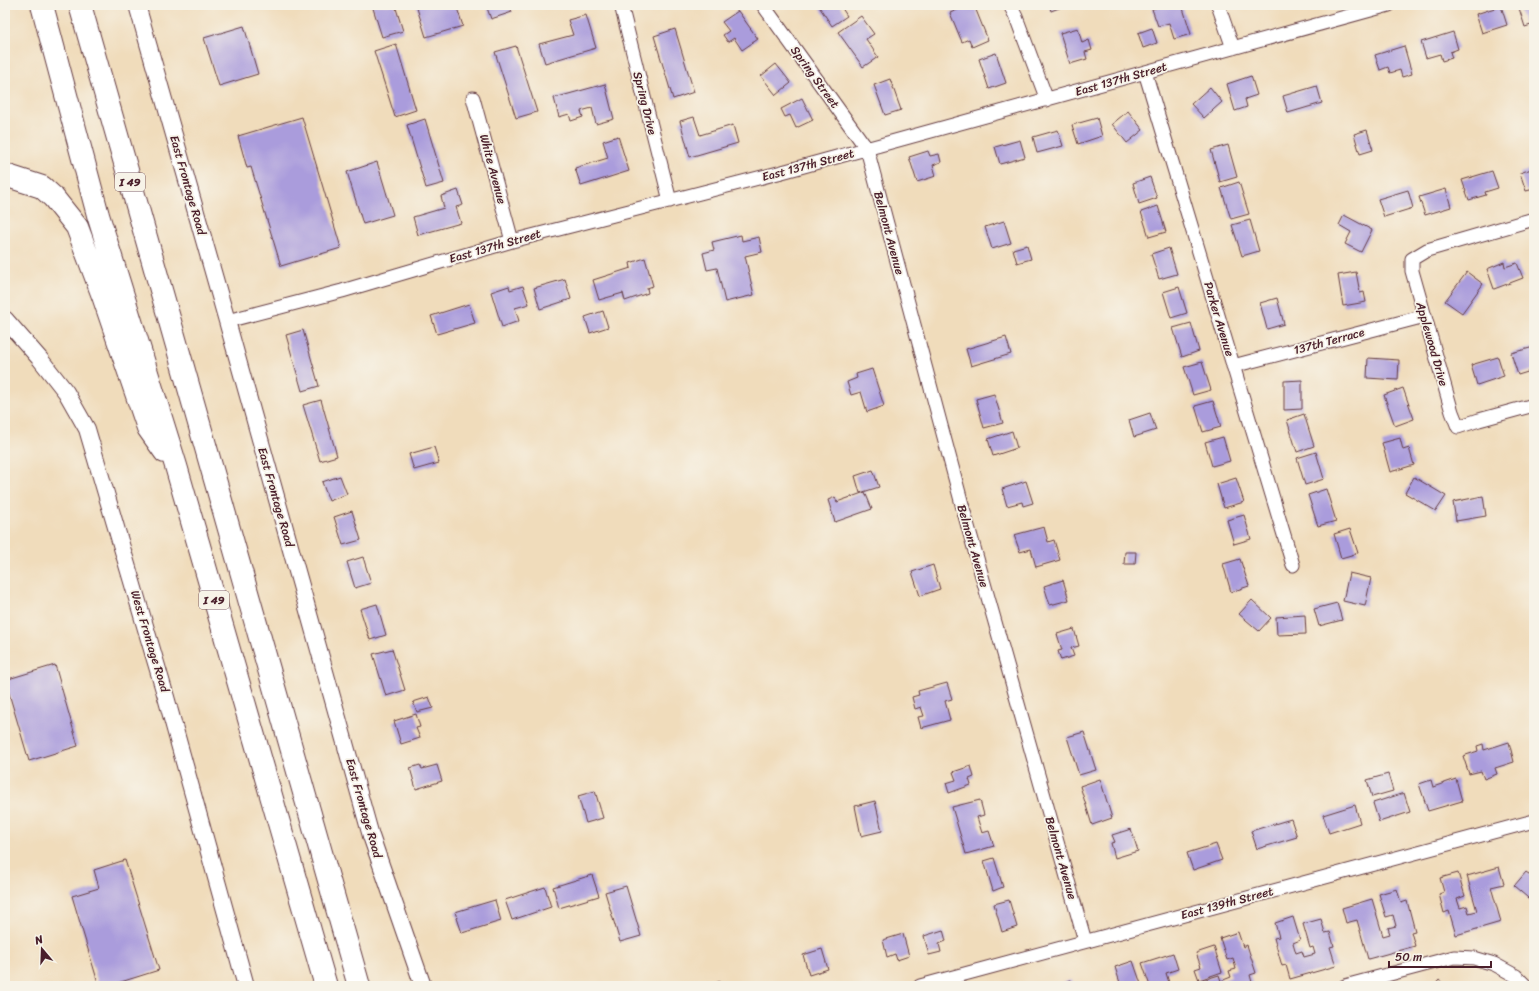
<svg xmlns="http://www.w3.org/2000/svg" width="1539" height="991" font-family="Sriracha,sans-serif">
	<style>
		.building { fill: #aa9cdc }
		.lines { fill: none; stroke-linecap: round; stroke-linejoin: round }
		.minor-casing { stroke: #633b41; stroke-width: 15 }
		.tertiary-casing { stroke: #633b41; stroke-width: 18 }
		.motorway-casing { stroke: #633b41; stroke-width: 24 }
		.minor { stroke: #fff; stroke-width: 13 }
		.tertiary { stroke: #fff; stroke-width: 16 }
		.motorway { stroke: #fff; stroke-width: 22 }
		.labels { text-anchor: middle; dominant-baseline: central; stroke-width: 3.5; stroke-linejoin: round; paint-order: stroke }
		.shield { fill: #f7f3e8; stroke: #7e5f64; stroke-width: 1 }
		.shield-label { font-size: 11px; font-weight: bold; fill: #4a1f2b }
		.street-label { font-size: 12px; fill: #4a1f2b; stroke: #f7f3e8 }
	</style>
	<rect width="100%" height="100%" fill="#f7f3e8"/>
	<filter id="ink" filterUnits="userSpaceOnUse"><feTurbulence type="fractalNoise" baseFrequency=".025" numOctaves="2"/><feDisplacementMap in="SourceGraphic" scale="8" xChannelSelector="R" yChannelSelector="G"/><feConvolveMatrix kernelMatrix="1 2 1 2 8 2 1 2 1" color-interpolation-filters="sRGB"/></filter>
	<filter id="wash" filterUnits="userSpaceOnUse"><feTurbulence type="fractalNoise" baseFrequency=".012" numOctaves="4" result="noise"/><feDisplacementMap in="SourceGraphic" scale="16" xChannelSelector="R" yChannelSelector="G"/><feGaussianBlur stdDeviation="0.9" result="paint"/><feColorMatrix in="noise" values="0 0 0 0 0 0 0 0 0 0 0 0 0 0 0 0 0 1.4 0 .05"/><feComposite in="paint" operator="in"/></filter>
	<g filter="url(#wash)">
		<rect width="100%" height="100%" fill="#f0dcbb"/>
		<g id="blocks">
			<!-- building -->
			<path class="building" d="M 372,5 L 395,5 L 403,31 L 382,37 Z
				M 416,5 L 456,5 L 463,26 L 426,37 Z
				M 486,5 L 509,5 L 512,12 L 491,19 Z
				M 818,5 L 840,5 L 847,16 L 832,26 Z
				M 969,5 L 974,5 L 988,40 L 972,47 L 969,39 L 962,42 L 950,13 Z
				M 1049,5 L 1067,5 L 1051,11 Z
				M 1164,5 L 1182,5 L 1191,34 L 1174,39 L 1169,23 L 1158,26 L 1152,9 Z
				M 1518,5 L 1534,5 L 1534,24 L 1525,27 Z
				M 1501,6 L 1507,25 L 1482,33 L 1476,14 Z
				M 738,11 L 758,39 L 742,50 L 734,38 L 728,42 L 723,35 L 729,31 L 722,22 Z
				M 586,15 L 596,48 L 545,63 L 539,44 L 573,35 L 568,20 Z
				M 861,16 L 874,34 L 866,39 L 878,57 L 863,67 L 838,32 Z
				M 244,26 L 258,74 L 219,86 L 204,38 Z
				M 1078,28 L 1082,43 L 1089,40 L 1092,50 L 1085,52 L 1087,59 L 1070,64 L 1060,33 Z
				M 1152,28 L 1157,43 L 1143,48 L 1138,33 Z
				M 675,29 L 694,92 L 673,99 L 654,36 Z
				M 1453,32 L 1458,49 L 1450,52 L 1452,58 L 1442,61 L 1440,54 L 1426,58 L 1421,42 Z
				M 396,44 L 416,110 L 395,117 L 374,51 Z
				M 516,46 L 537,112 L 516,118 L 495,52 Z
				M 1404,46 L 1412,74 L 1402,77 L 1400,70 L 1390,73 L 1388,67 L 1380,70 L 1375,55 Z
				M 996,53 L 1006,83 L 989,89 L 979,59 Z
				M 776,64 L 791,83 L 776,95 L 761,76 Z
				M 1251,76 L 1257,95 L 1245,99 L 1247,107 L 1235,111 L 1227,84 Z
				M 890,79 L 901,110 L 885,115 L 874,85 Z
				M 605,84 L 614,119 L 596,124 L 592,108 L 581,111 L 583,117 L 571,121 L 569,114 L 559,117 L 554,98 Z
				M 1317,86 L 1322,103 L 1288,113 L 1283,96 Z
				M 1210,87 L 1222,102 L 1204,118 L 1191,104 Z
				M 802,98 L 813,120 L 796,128 L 790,115 L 785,117 L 781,109 Z
				M 1128,111 L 1143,130 L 1127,143 L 1112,124 Z
				M 302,117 L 341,248 L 281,266 L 251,167 L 247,168 L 238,136 Z
				M 694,117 L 700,135 L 733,125 L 738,143 L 690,157 L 680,121 Z
				M 1097,118 L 1102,136 L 1078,144 L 1072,125 Z
				M 425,119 L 444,183 L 426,188 L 407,125 Z
				M 1058,130 L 1063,146 L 1037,153 L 1033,137 Z
				M 1367,130 L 1373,150 L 1360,154 L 1354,134 Z
				M 618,136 L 629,171 L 581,186 L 575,168 L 608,158 L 603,141 Z
				M 1020,140 L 1025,157 L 1000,164 L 995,147 Z
				M 1228,145 L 1237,177 L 1220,182 L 1211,150 Z
				M 928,151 L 930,156 L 939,154 L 941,162 L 933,165 L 936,176 L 917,182 L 909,157 Z
				M 377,162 L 393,215 L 363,224 L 347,172 Z
				M 1534,168 L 1534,189 L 1526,191 L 1520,173 Z
				M 1492,171 L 1498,188 L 1485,192 L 1486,195 L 1469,200 L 1462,180 Z
				M 1150,177 L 1157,198 L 1139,204 L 1133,183 Z
				M 1239,182 L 1249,214 L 1231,219 L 1221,188 Z
				M 1446,189 L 1451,207 L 1425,215 L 1419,197 Z
				M 458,190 L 463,205 L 456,207 L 461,223 L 418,235 L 413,217 L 444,208 L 441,196 Z
				M 1408,190 L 1413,208 L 1384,217 L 1378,199 Z
				M 1158,206 L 1166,232 L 1149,237 L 1141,212 Z
				M 1344,215 L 1372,230 L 1361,252 L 1345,244 L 1351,232 L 1339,225 Z
				M 1250,220 L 1259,251 L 1242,256 L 1232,225 Z
				M 1004,221 L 1011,243 L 992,249 L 985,227 Z
				M 741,235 L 742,241 L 759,237 L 762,252 L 745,256 L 754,295 L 725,302 L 717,268 L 707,270 L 703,253 L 714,250 L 712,242 Z
				M 1027,245 L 1031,259 L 1017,263 L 1013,249 Z
				M 1169,248 L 1177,274 L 1159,279 L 1151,254 Z
				M 645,258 L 653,286 L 647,288 L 648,293 L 625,301 L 623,293 L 599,300 L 593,280 L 631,268 L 630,263 Z
				M 1504,262 L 1505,267 L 1517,263 L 1523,278 L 1494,289 L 1487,269 Z
				M 1356,272 L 1360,293 L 1364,292 L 1366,302 L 1343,306 L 1338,275 Z
				M 1467,272 L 1483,284 L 1462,313 L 1445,301 Z
				M 565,279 L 571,299 L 540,309 L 534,288 Z
				M 509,286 L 510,290 L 523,286 L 529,304 L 515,308 L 519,321 L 502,327 L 491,292 Z
				M 1179,287 L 1187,313 L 1171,318 L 1163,292 Z
				M 1277,298 L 1284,324 L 1267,329 L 1260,303 Z
				M 469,304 L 475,323 L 437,334 L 431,316 Z
				M 603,311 L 608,327 L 590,333 L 585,317 Z
				M 1191,323 L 1199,351 L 1182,357 L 1173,328 Z
				M 303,330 L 319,386 L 302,391 L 286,335 Z
				M 1006,337 L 1011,354 L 971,366 L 966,349 Z
				M 1534,347 L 1534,370 L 1518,375 L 1511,353 Z
				M 1498,357 L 1504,376 L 1477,385 L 1471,365 Z
				M 1368,358 L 1399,360 L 1398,380 L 1367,378 Z
				M 1202,362 L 1211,390 L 1193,395 L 1184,367 Z
				M 872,369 L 884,406 L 867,412 L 861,392 L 851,395 L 847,382 L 857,378 L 856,374 Z
				M 1302,380 L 1302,409 L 1284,410 L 1284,381 Z
				M 1403,388 L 1414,419 L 1395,426 L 1384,395 Z
				M 994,394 L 1003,423 L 984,428 L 976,399 Z
				M 321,400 L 337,456 L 320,461 L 303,405 Z
				M 1213,401 L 1221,427 L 1203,432 L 1195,406 Z
				M 1150,413 L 1156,430 L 1134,437 L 1129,420 Z
				M 1304,414 L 1314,446 L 1297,452 L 1287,420 Z
				M 1012,431 L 1017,448 L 993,456 L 988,439 Z
				M 1223,437 L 1230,461 L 1212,466 L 1205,442 Z
				M 1400,438 L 1403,450 L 1409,448 L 1414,465 L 1390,472 L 1382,443 Z
				M 434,447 L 439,463 L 414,470 L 409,454 Z
				M 1316,452 L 1324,479 L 1305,485 L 1297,458 Z
				M 873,470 L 879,487 L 860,493 L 855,476 Z
				M 340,476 L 347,494 L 329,501 L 322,482 Z
				M 1414,477 L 1446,496 L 1436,511 L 1405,493 Z
				M 1236,478 L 1244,502 L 1224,508 L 1217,484 Z
				M 1026,481 L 1033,503 L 1023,506 L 1022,502 L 1007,506 L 1002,489 Z
				M 1326,489 L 1336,521 L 1318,526 L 1308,495 Z
				M 865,492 L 872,509 L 835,522 L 828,500 L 835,497 L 837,502 Z
				M 1483,496 L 1486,516 L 1456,521 L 1453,502 Z
				M 352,511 L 361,540 L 343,545 L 334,517 Z
				M 1244,515 L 1251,539 L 1234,544 L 1227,520 Z
				M 1044,527 L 1048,542 L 1054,540 L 1060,560 L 1036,567 L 1031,549 L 1020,552 L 1014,535 Z
				M 1350,529 L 1358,553 L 1341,558 L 1334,534 Z
				M 1125,552 L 1136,552 L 1135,564 L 1124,564 Z
				M 363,557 L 371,583 L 355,588 L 347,562 Z
				M 1240,559 L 1249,586 L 1231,592 L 1223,564 Z
				M 933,565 L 940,589 L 920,596 L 912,572 Z
				M 1349,573 L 1371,578 L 1365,606 L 1343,601 Z
				M 1063,580 L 1069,600 L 1050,605 L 1044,586 Z
				M 1252,600 L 1271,618 L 1259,631 L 1239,614 Z
				M 1337,603 L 1342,620 L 1319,626 L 1314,609 Z
				M 377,604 L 386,635 L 370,640 L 360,609 Z
				M 1305,615 L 1306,634 L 1277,635 L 1276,617 Z
				M 1074,629 L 1079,646 L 1071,648 L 1074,656 L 1061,660 L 1058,651 L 1062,650 L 1057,634 Z
				M 392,649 L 405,690 L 386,696 L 373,654 Z
				M 55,665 L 78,746 L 29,761 L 5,680 Z
				M 947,683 L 952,699 L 945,701 L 950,720 L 921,728 L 918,717 L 924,716 L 921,707 L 915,709 L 912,697 L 919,695 L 918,691 Z
				M 429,697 L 433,708 L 417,712 L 413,702 Z
				M 416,714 L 420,727 L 416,728 L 420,738 L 401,744 L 394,721 Z
				M 1084,732 L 1096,770 L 1079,775 L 1067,737 Z
				M 1509,742 L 1514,762 L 1495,768 L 1497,774 L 1484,779 L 1481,771 L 1469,774 L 1463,756 L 1478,751 L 1477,746 L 1483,744 L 1484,750 Z
				M 420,765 L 422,769 L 437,765 L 442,781 L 416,789 L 410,768 Z
				M 971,766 L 974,777 L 969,779 L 971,785 L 949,793 L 946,783 L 956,780 L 953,772 Z
				M 1388,774 L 1393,791 L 1372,797 L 1367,780 Z
				M 1100,779 L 1112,818 L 1092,825 L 1080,786 Z
				M 1456,779 L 1462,801 L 1428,811 L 1419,784 L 1431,780 L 1433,787 Z
				M 595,791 L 603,818 L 586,823 L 578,796 Z
				M 1404,793 L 1410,812 L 1379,822 L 1373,803 Z
				M 980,800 L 984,815 L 977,817 L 982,833 L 989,831 L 994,846 L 966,854 L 952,807 Z
				M 875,801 L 882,831 L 861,836 L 855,806 Z
				M 1355,805 L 1360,823 L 1329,833 L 1323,815 Z
				M 1291,819 L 1297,837 L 1257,849 L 1251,831 Z
				M 1131,829 L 1138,851 L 1115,858 L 1111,843 L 1115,842 L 1112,835 Z
				M 1216,844 L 1222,860 L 1193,870 L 1187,853 Z
				M 994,858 L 1003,887 L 993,891 L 984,861 Z
				M 125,860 L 159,970 L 108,986 L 99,986 L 72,896 L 99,888 L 94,870 Z
				M 1499,867 L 1504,884 L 1491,887 L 1501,922 L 1456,935 L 1449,911 L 1444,913 L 1439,894 L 1444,892 L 1440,878 L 1458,873 L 1465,896 L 1457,899 L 1460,908 L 1467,906 L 1469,913 L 1477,911 L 1467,876 Z
				M 1526,872 L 1533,877 L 1534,875 L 1534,903 L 1514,886 Z
				M 592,875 L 599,896 L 559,908 L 553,887 Z
				M 626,886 L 641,936 L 620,942 L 605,892 Z
				M 545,887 L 551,907 L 512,920 L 505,900 Z
				M 1397,889 L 1401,903 L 1407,901 L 1415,931 L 1411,932 L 1415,946 L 1368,959 L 1357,920 L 1346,923 L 1342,908 L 1372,899 L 1383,936 L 1390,934 L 1388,928 L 1396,926 L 1393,915 L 1386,917 L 1379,894 Z
				M 495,900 L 501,921 L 462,933 L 455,912 Z
				M 1009,900 L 1017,927 L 1002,932 L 994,904 Z
				M 1293,917 L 1300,940 L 1293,943 L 1296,953 L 1302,951 L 1304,957 L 1315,954 L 1313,947 L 1310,948 L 1303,924 L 1321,919 L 1325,933 L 1330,932 L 1334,946 L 1330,947 L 1336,966 L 1290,979 L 1286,965 L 1282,966 L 1274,938 L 1279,937 L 1275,923 Z
				M 943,930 L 946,941 L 939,944 L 941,952 L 929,955 L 924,936 Z
				M 1238,932 L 1243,947 L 1247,945 L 1256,973 L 1250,975 L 1253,986 L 1205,986 L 1203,980 L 1219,975 L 1221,981 L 1231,977 L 1229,971 L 1236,969 L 1233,958 L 1227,960 L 1220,938 Z
				M 903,934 L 909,956 L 897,960 L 895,954 L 887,957 L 883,940 Z
				M 1214,947 L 1222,972 L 1199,980 L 1195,969 L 1201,967 L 1196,953 Z
				M 822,949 L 828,969 L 809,975 L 803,955 Z
				M 1173,953 L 1178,969 L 1166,973 L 1170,986 L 1150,986 L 1142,963 Z
				M 1133,961 L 1141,984 L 1135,986 L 1121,986 L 1115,967 Z
				M 1071,980 L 1073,986 L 1058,986 L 1058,984 Z
				M 1439,980 L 1446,986 L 1434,986 Z
				M 721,981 L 722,986 L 705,986 Z"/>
		</g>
	</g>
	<g filter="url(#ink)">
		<use href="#blocks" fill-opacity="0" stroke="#633b41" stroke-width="1"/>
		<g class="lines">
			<!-- minor casing -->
			<g class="minor-casing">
				<path id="minor" d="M 621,5 L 670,201
					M 763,5 L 867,149 L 967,523 L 1085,941
					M 1010,5 L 1016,17 L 1047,100
					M 1218,5 L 1233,48
					M 1145,72 L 1293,565
					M 473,98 L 512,241
					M 1534,219 L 1427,250 L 1412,259 L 1412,271 L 1452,412 L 1458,427 L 1479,420 L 1534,405
					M 227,321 L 342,291 L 512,241 L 782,172 L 1389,5
					M 1233,366 L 1425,316
					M 920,986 L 1534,821
					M 1345,986 L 1454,957 L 1474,958 L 1494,964 L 1516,976 L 1526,986"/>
			</g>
			<!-- tertiary casing -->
			<g class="tertiary-casing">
				<path id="tertiary" d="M 137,5 L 227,321 L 371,836 L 423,986
					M 5,319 L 40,359 L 66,392 L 87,429 L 166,697 L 246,986"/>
			</g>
			<!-- motorway casing -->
			<g class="motorway-casing">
				<path id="motorway" d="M 42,5 L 98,215 L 176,466 L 326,986
					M 80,5 L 359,986
					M 5,175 L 42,187 L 53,197 L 77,227 L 103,296 L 148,428 L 165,452"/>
			</g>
			<!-- minor -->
			<use href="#minor" class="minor"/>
			<!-- tertiary -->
			<use href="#tertiary" class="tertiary"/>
			<!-- motorway -->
			<use href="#motorway" class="motorway"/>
		</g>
	</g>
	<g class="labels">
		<!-- shield labels -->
		<g class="shield">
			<rect x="115" y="173" width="30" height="18" rx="3"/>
			<rect x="199" y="591" width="30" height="18" rx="3"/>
		</g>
		<g class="shield-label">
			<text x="130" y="182">I 49</text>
			<text x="214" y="600">I 49</text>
		</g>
		<!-- street labels -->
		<g class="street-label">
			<text transform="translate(815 77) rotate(54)">Spring Street</text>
			<text transform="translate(1121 79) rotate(-16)">East 137th Street</text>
			<text transform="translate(645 103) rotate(76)">Spring Drive</text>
			<text transform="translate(808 165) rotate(-15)">East 137th Street</text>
			<text transform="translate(493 169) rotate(75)">White Avenue</text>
			<text transform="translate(188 185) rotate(74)">East Frontage Road</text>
			<text transform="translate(889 233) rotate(75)">Belmont Avenue</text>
			<text transform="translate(495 246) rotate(-16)">East 137th Street</text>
			<text transform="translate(1219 319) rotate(73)">Parker Avenue</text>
			<text transform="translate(1329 341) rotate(-15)">137th Terrace</text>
			<text transform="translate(1432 344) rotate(74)">Applewood Drive</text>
			<text transform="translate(276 497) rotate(74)">East Frontage Road</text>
			<text transform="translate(973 546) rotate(74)">Belmont Avenue</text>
			<text transform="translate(150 641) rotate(73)">West Frontage Road</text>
			<text transform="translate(364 808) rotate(74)">East Frontage Road</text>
			<text transform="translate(1061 858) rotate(74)">Belmont Avenue</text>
			<text transform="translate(1227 903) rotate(-15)">East 139th Street</text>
		</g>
	</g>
	<!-- margin -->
	<rect width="1539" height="991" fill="none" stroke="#f7f3e8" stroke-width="20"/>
	<!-- north arrow -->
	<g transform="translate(42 949) rotate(341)" stroke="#f7f3e8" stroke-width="3" paint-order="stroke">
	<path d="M0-3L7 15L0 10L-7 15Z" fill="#4a1f2b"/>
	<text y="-6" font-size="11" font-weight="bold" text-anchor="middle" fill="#4a1f2b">N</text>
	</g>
	<!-- scale -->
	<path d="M1389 961v6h102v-6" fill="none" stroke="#4a1f2b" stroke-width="2"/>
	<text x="1395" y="961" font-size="12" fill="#4a1f2b" stroke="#f7f3e8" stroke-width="3" paint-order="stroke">50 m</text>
</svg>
